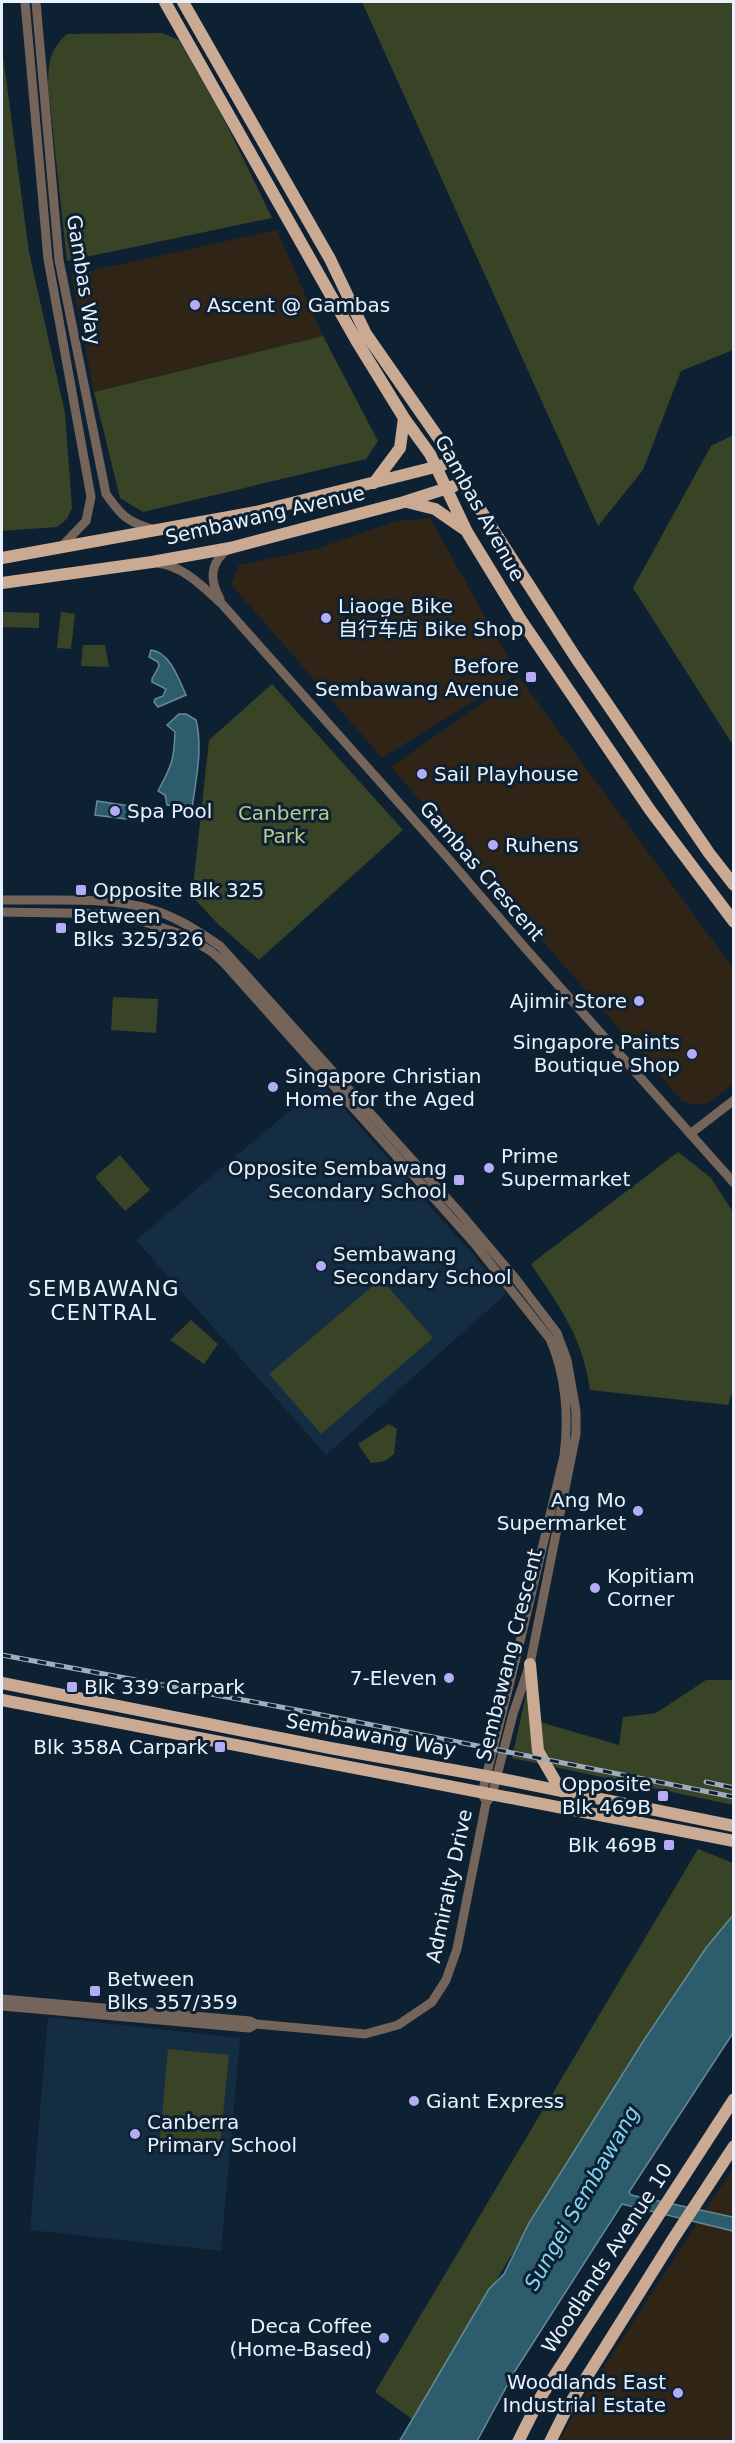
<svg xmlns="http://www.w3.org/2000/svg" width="735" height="2443" font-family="'DejaVu Sans','Noto Sans SC',sans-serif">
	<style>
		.built { fill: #152d43 }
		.industrial { fill: #302416 }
		.green { fill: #394326 }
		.water { fill: #2d5d6d; stroke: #658a98; stroke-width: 1.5 }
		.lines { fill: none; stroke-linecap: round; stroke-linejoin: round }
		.minor { stroke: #74645a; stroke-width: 9 }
		.major { stroke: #cbaa94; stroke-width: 12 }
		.rail-casing { stroke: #9fadba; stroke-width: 5 }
		.rail { stroke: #0e2132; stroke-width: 3; stroke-dasharray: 9; stroke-linecap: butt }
		.poi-dot { fill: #b5acf8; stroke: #0e2132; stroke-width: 2 }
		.labels { text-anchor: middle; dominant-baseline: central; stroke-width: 6; stroke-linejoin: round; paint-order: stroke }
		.street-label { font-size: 20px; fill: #e7f2fe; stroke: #0e2132 }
		.poi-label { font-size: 20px; fill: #e7f2fe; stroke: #0e2132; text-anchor: start }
		.park-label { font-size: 20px; fill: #b7cd8d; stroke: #0e2132 }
		.neighbourhood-label { font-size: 21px; letter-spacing: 1.5px; fill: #e7f2fe; stroke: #0e2132 }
		.water-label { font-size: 21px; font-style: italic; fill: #83d4f0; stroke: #0e2132 }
	</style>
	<rect width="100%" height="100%" fill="#0e2132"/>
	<!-- built -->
	<path class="built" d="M 322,1084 L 507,1293 L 326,1455 L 136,1240 Z
		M 48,2017 L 240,2038 L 221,2251 L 30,2230 Z"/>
	<!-- industrial -->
	<path class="industrial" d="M 277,230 L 323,336 L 94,392 L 71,275 Z
		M 430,518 L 517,674 L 382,758 L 231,584 L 239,565 L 316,549 L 397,521 Z
		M 519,677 L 733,968 L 733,1084 L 708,1103 L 696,1105 L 682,1101 L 391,767 Z
		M 733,2168 L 733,2441 L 558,2442 L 580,2404 Z"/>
	<!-- green -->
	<path class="green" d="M 362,2 L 733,2 L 733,350 L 681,371 L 643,470 L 598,526 Z
		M 2,27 L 3,56 L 29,252 L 65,413 L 72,508 L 67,519 L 57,527 L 2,531 Z
		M 162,33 L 179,40 L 227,125 L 272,218 L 67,261 L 48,86 C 49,61 49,51 67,34 Z
		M 323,336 L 378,441 L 366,459 L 143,512 L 120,498 L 94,392 Z
		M 733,435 L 733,745 L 633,588 L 711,446 Z
		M 3,612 L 39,613 L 39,628 L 2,627 Z
		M 61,612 L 75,614 L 71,649 L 57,648 Z
		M 83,645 L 105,645 L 109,667 L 81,666 Z
		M 272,684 L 403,830 L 259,960 L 218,924 L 192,896 L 209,740 Z
		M 113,997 L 158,999 L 156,1033 L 111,1030 Z
		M 678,1152 L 711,1178 L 733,1212 L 734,1387 L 728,1405 L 590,1390 C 583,1337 560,1308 531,1264 Z
		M 120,1155 L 150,1190 L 125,1211 L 95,1177 Z
		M 381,1279 L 433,1338 L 321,1434 L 269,1374 Z
		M 191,1320 L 218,1344 L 204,1364 L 170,1340 Z
		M 389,1424 L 397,1429 L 394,1454 L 385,1461 L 371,1463 L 358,1444 Z
		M 706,1680 L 733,1680 L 733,1805 L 512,1758 L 527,1690 L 540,1722 L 619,1745 L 623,1717 L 656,1713 Z
		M 698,1849 L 733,1863 L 733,1913 L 626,2067 L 412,2419 L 375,2392 Z
		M 168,2049 L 229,2055 L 220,2145 L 160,2139 Z"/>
	<!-- water -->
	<path class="water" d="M 151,650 C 170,652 179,680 186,695 L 158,707 L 154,702 L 155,699 L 163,696 L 166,689 L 152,682 L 152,679 L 159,666 L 158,662 L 149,657 Z
		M 179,714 L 186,714 L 196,720 C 203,748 196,780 192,808 L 167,805 L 165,795 L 158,791 C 172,765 174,760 175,732 L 167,725 Z
		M 97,801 L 136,807 L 134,820 L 95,815 Z
		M 733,1915 L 733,2033 L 629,2192 L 631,2195 L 733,2217 L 733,2231 L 622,2204 L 515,2371 L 477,2441 L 399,2442 L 489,2289 L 504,2274 L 529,2223 L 644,2040 L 706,1948 Z"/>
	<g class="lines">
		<!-- minor -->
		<path class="minor" d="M 25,2 L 48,259 L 91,497 L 86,521 L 60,548
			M 36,2 L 59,260 L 106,494 C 121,515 127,522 152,529
			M 157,563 C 184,566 203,587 222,604 L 447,857 L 526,949 L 734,1183
			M 220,599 C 209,579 210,563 228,549
			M 2,900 C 45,901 109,896 150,909 C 175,916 198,931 220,946 L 460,1213 L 515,1278 L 557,1333 L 567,1360 L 576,1411 L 576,1434 L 530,1664 L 513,1714 L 492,1795 L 486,1803 L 457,1949 L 446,1980 L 432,2002 L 398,2025 L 365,2034 L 256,2024 L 250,2021 L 2,1999
			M 2,912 L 120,914 L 184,935 L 212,952 L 224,963 L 474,1243 L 550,1339 C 566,1375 569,1418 564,1456 L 519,1646 L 482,1793 L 484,1798
			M 690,1134 L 734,1100
			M 2,2006 L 249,2028 L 256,2024"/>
		<!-- major -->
		<path class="major" d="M 165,2 L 356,340 L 404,418 L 430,454 L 467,532 L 519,617 L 650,810 L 734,922
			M 183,2 L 330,259 L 366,334 L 444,446 L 467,489 L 576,658 L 709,853 L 734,885
			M 374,483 L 400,448 L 404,418
			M 407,502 L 435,509 L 464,529
			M 2,558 L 256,512 L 443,465
			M 2,583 L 152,562 L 230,548 L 404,502 L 454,486
			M 530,1664 L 538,1751 L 561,1791
			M 2,1683 L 330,1748 L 497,1778 L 734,1826
			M 2,1700 L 734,1841
			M 518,2442 L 540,2398 L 734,2099
			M 550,2442 L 566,2410 L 673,2239 L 734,2146"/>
		<!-- rail casing -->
		<g class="rail-casing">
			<path id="rail" d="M 2,1655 L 302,1711 L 734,1797
				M 706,1782 L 734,1788"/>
		</g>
		<!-- rail -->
		<use href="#rail" class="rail"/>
	</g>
	<!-- markers -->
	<g class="poi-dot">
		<circle cx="195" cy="305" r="6"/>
		<circle cx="326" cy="618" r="6"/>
		<rect x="525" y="671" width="12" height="12" rx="3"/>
		<circle cx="422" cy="774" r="6"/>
		<circle cx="115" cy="811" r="6"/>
		<circle cx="493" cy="845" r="6"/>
		<rect x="75" y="884" width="12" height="12" rx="3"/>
		<rect x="55" y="922" width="12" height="12" rx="3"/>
		<circle cx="639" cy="1001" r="6"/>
		<circle cx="692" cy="1054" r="6"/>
		<circle cx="273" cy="1087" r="6"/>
		<circle cx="489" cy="1168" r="6"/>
		<rect x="453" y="1174" width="12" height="12" rx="3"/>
		<circle cx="321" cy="1266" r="6"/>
		<circle cx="638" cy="1511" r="6"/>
		<circle cx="595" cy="1588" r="6"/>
		<circle cx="449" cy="1678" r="6"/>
		<rect x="66" y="1681" width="12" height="12" rx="3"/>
		<rect x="214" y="1741" width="12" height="12" rx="3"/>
		<rect x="657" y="1790" width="12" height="12" rx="3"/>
		<rect x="663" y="1839" width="12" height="12" rx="3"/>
		<rect x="89" y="1985" width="12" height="12" rx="3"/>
		<circle cx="414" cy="2101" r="6"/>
		<circle cx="135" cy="2134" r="6"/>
		<circle cx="384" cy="2338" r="6"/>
		<circle cx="678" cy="2393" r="6"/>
	</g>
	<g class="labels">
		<!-- street labels -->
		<g class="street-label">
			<text transform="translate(84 280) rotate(81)">Gambas Way</text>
			<text transform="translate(480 508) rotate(61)">Gambas Avenue</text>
			<text transform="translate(265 515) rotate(-13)">Sembawang Avenue</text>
			<text transform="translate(482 871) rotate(49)">Gambas Crescent</text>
			<text transform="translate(509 1655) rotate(-76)">Sembawang Crescent</text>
			<text transform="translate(371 1735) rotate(10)">Sembawang Way</text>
			<text transform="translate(449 1886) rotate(-78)">Admiralty Drive</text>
			<text transform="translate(607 2258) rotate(-57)">Woodlands Avenue 10</text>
		</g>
		<!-- poi labels -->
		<g class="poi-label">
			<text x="207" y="305">Ascent @ Gambas</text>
			<text x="338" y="606">Liaoge Bike<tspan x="338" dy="23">自行车店 Bike Shop</tspan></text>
			<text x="519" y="666" text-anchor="end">Before<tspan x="519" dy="23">Sembawang Avenue</tspan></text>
			<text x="434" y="774">Sail Playhouse</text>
			<text x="127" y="811">Spa Pool</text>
			<text x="505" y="845">Ruhens</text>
			<text x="93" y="890">Opposite Blk 325</text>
			<text x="73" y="916">Between<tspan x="73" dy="23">Blks 325/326</tspan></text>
			<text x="627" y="1001" text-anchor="end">Ajimir Store</text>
			<text x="680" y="1042" text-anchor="end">Singapore Paints<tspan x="680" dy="23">Boutique Shop</tspan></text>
			<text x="285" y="1076">Singapore Christian<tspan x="285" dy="23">Home for the Aged</tspan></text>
			<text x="501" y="1156">Prime<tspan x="501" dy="23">Supermarket</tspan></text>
			<text x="447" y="1168" text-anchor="end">Opposite Sembawang<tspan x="447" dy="23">Secondary School</tspan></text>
			<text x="333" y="1254">Sembawang<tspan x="333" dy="23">Secondary School</tspan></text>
			<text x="626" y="1500" text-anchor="end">Ang Mo<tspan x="626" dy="23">Supermarket</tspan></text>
			<text x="607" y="1576">Kopitiam<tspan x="607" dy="23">Corner</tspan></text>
			<text x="437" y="1678" text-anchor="end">7-Eleven</text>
			<text x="84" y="1687">Blk 339 Carpark</text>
			<text x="208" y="1747" text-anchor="end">Blk 358A Carpark</text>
			<text x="651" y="1784" text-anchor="end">Opposite<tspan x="651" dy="23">Blk 469B</tspan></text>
			<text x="657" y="1845" text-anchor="end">Blk 469B</text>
			<text x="107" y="1979">Between<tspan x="107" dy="23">Blks 357/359</tspan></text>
			<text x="426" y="2101">Giant Express</text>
			<text x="147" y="2122">Canberra<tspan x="147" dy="23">Primary School</tspan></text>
			<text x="372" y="2326" text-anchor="end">Deca Coffee<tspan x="372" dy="23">(Home-Based)</tspan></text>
			<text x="666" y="2382" text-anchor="end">Woodlands East<tspan x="666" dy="23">Industrial Estate</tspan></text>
		</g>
		<!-- park labels -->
		<g class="park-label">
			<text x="284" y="813">Canberra<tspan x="284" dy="23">Park</tspan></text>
		</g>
		<!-- neighbourhood labels -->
		<g class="neighbourhood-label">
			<text x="104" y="1289">SEMBAWANG<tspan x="104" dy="24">CENTRAL</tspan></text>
		</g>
		<!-- water labels -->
		<g class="water-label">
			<text transform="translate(582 2198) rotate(-60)">Sungei Sembawang</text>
		</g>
	</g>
	<!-- border -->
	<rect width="735" height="2443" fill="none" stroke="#e7f2fe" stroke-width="6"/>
</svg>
